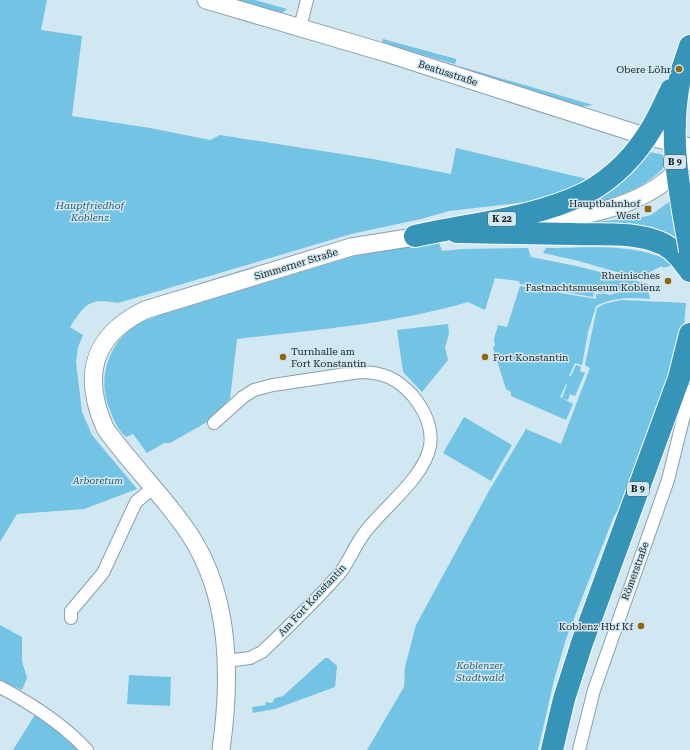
<svg xmlns="http://www.w3.org/2000/svg" width="690" height="750" font-family="'Roboto Serif',serif">
	<style>
		.green { fill: #73c3e4 }
		.lines { fill: none; stroke-linecap: round; stroke-linejoin: round }
		.street-casing { stroke: #8a9fa9; stroke-width: 14 }
		.secondary-casing { stroke: #8a9fa9; stroke-width: 19 }
		.highway-casing { stroke: #fff; stroke-width: 24 }
		.street { stroke: #fff; stroke-width: 12 }
		.secondary { stroke: #fff; stroke-width: 17 }
		.highway { stroke: #3694b8; stroke-width: 22 }
		.highway-bridge-casing { stroke: #fff; stroke-width: 24; stroke-linecap: butt }
		.highway-bridge { stroke: #3694b8; stroke-width: 22 }
		.poi-dot { fill: #91650e; stroke: #d1e7f2; stroke-width: 1.5 }
		.labels { text-anchor: middle; dominant-baseline: central; stroke-width: 3; stroke-linejoin: round; paint-order: stroke }
		.shield { fill: #d1e7f2; stroke: #505c62; stroke-width: 1 }
		.shield-label { font-size: 9px; font-weight: bold; fill: #192125 }
		.poi-label { font-size: 10px; fill: #192125; stroke: #d1e7f2; text-anchor: end }
		.street-label { font-size: 10px; fill: #192125; stroke: #d1e7f2 }
		.park-label { font-size: 10px; font-style: italic; fill: #2c5e73; stroke: #d1e7f2 }
	</style>
	<rect width="100%" height="100%" fill="#d1e7f2"/>
	<!-- green -->
	<path class="green" d="M 0,0 L 47,0 L 41,30 L 82,36 L 72,116 L 150,128 L 210,140 L 220,135 L 373,159 L 451,174 L 456,148 L 587,179 L 569,189 L 527,202 L 449,211 L 421,219 L 351,234 L 118,303 C 89,298 86,303 70,327 L 83,335 L 78,347 L 76,362 L 82,412 L 92,435 L 137,489 L 84,509 L 17,514 L 0,542 Z
		M 231,0 L 255,0 L 287,9 L 282,13 L 276,13 Z
		M 383,39 L 456,59 L 456,61 L 455,64 L 382,43 Z
		M 462,67 L 593,105 L 579,107 L 462,69 Z
		M 645,151 L 664,155 L 666,165 C 642,193 603,201 569,210 Z
		M 673,199 L 683,246 L 567,225 L 643,217 L 651,215 Z
		M 439,243 L 442,251 L 463,249 L 528,248 L 531,257 L 576,266 L 648,284 L 648,289 L 621,290 L 610,293 L 609,291 L 602,293 L 594,291 L 593,297 L 520,284 L 519,281 L 495,278 L 485,310 L 468,302 C 393,324 314,330 237,339 L 230,399 L 209,421 L 170,443 L 164,443 L 147,453 L 133,434 L 126,437 C 117,429 113,418 109,408 C 97,378 109,343 136,325 C 144,320 154,318 162,314 L 354,256 L 403,246 Z
		M 546,248 C 589,248 637,242 676,264 L 663,268 L 662,266 L 648,273 L 648,281 L 579,261 L 543,253 Z
		M 520,286 L 596,299 L 596,294 L 608,294 L 609,295 L 621,292 L 648,291 L 650,299 C 631,297 613,297 596,306 L 588,332 L 582,365 L 575,363 L 569,376 L 571,376 L 576,365 L 581,367 L 580,371 L 585,373 L 575,396 L 570,394 L 568,400 L 562,398 L 567,385 L 566,384 L 560,397 L 573,404 L 566,420 L 511,396 L 511,392 L 506,389 L 493,348 L 495,345 L 494,339 L 498,325 L 507,327 Z
		M 621,300 L 686,303 L 684,325 L 678,349 L 625,500 L 614,516 L 566,639 L 554,680 L 538,750 L 367,750 L 404,687 L 405,667 L 416,625 L 489,491 L 526,429 L 561,444 L 590,368 L 585,365 L 597,308 L 604,304 Z
		M 448,324 L 449,334 L 445,347 L 448,360 L 422,392 L 403,372 L 397,330 Z
		M 464,417 L 512,445 L 491,481 L 443,453 Z
		M 0,625 L 22,637 L 22,661 L 27,678 L 22,690 L 0,680 Z
		M 325,658 L 328,658 L 337,666 L 335,687 L 275,709 L 253,713 L 252,707 L 266,705 L 265,702 L 272,703 L 275,698 L 283,696 Z
		M 129,675 L 171,677 L 170,706 L 127,704 Z
		M 36,713 L 78,750 L 13,750 Z"/>
	<g class="lines">
		<!-- street casing -->
		<g class="street-casing">
			<path id="street" d="M 300,27 L 307,0
				M 214,423 L 243,397 L 254,390 L 273,385 L 360,372 C 383,372 398,379 413,396 C 425,411 433,427 430,446 C 424,479 381,509 363,535 C 354,547 349,562 339,574 C 315,602 288,627 262,652 L 250,658 L 226,661
				M 71,618 L 71,611 L 103,573 L 136,502 L 153,488
				M 0,687 C 32,704 63,724 87,750
				M 579,750 L 594,690 L 668,480 L 690,391"/>
		</g>
		<!-- secondary casing -->
		<g class="secondary-casing">
			<path id="secondary" d="M 206,0 L 386,53 L 635,133 L 686,146
				M 515,225 C 577,217 650,211 690,156
				M 221,750 C 231,678 231,598 190,535 C 165,497 131,465 105,428 C 82,376 92,336 145,310 L 351,247 L 427,235"/>
		</g>
		<!-- highway casing -->
		<g class="highway-casing">
			<path id="highway" d="M 681,73 L 690,46
				M 457,232 C 496,233 534,233 573,234 C 602,235 635,231 663,244 C 675,250 682,260 690,271
				M 415,236 C 472,223 533,219 586,193
				M 552,750 L 564,699 L 582,643 L 679,378 L 690,334"/>
		</g>
		<!-- street -->
		<use href="#street" class="street"/>
		<!-- secondary -->
		<use href="#secondary" class="secondary"/>
		<!-- highway -->
		<use href="#highway" class="highway"/>
		<!-- highway-bridge casing -->
		<g class="highway-bridge-casing">
			<path id="highway-bridge" d="M 681,73 C 667,137 679,188 690,251
				M 586,193 C 615,177 637,154 653,126 C 660,114 665,102 671,90"/>
		</g>
		<!-- highway-bridge -->
		<use href="#highway-bridge" class="highway-bridge"/>
	</g>
	<!-- markers -->
	<g class="poi-dot">
		<circle cx="679" cy="69" r="4"/>
		<rect x="644" y="205" width="8" height="8" rx="2"/>
		<circle cx="668" cy="281" r="4"/>
		<circle cx="283" cy="357" r="4"/>
		<circle cx="485" cy="357" r="4"/>
		<circle cx="641" cy="626" r="4"/>
	</g>
	<g class="labels">
		<!-- shield labels -->
		<g class="shield">
			<rect x="664" y="155" width="22" height="14" rx="3"/>
			<rect x="488" y="212" width="28" height="14" rx="3"/>
			<rect x="627" y="482" width="22" height="14" rx="3"/>
		</g>
		<g class="shield-label">
			<text x="675" y="162">B 9</text>
			<text x="502" y="219">K 22</text>
			<text x="638" y="489">B 9</text>
		</g>
		<!-- poi labels -->
		<g class="poi-label">
			<text x="671" y="69">Obere Löhr</text>
			<text x="640" y="203">Hauptbahnhof<tspan x="640" dy="12">West</tspan></text>
			<text x="660" y="275">Rheinisches<tspan x="660" dy="12">Fastnachtsmuseum Koblenz</tspan></text>
			<text x="291" y="351" text-anchor="start">Turnhalle am<tspan x="291" dy="12">Fort Konstantin</tspan></text>
			<text x="493" y="357" text-anchor="start">Fort Konstantin</text>
			<text x="633" y="626">Koblenz Hbf Kf</text>
		</g>
		<!-- street labels -->
		<g class="street-label">
			<text transform="translate(448 73) rotate(18)">Beatusstraße</text>
			<text transform="translate(296 264) rotate(-17)">Simmerner Straße</text>
			<text transform="translate(635 571) rotate(-70)">Römerstraße</text>
			<text transform="translate(312 600) rotate(-47)">Am Fort Konstantin</text>
		</g>
		<!-- park labels -->
		<g class="park-label">
			<text x="90" y="205">Hauptfriedhof<tspan x="90" dy="12">Koblenz</tspan></text>
			<text x="98" y="480">Arboretum</text>
			<text x="480" y="665">Koblenzer<tspan x="480" dy="12">Stadtwald</tspan></text>
		</g>
	</g>
</svg>
